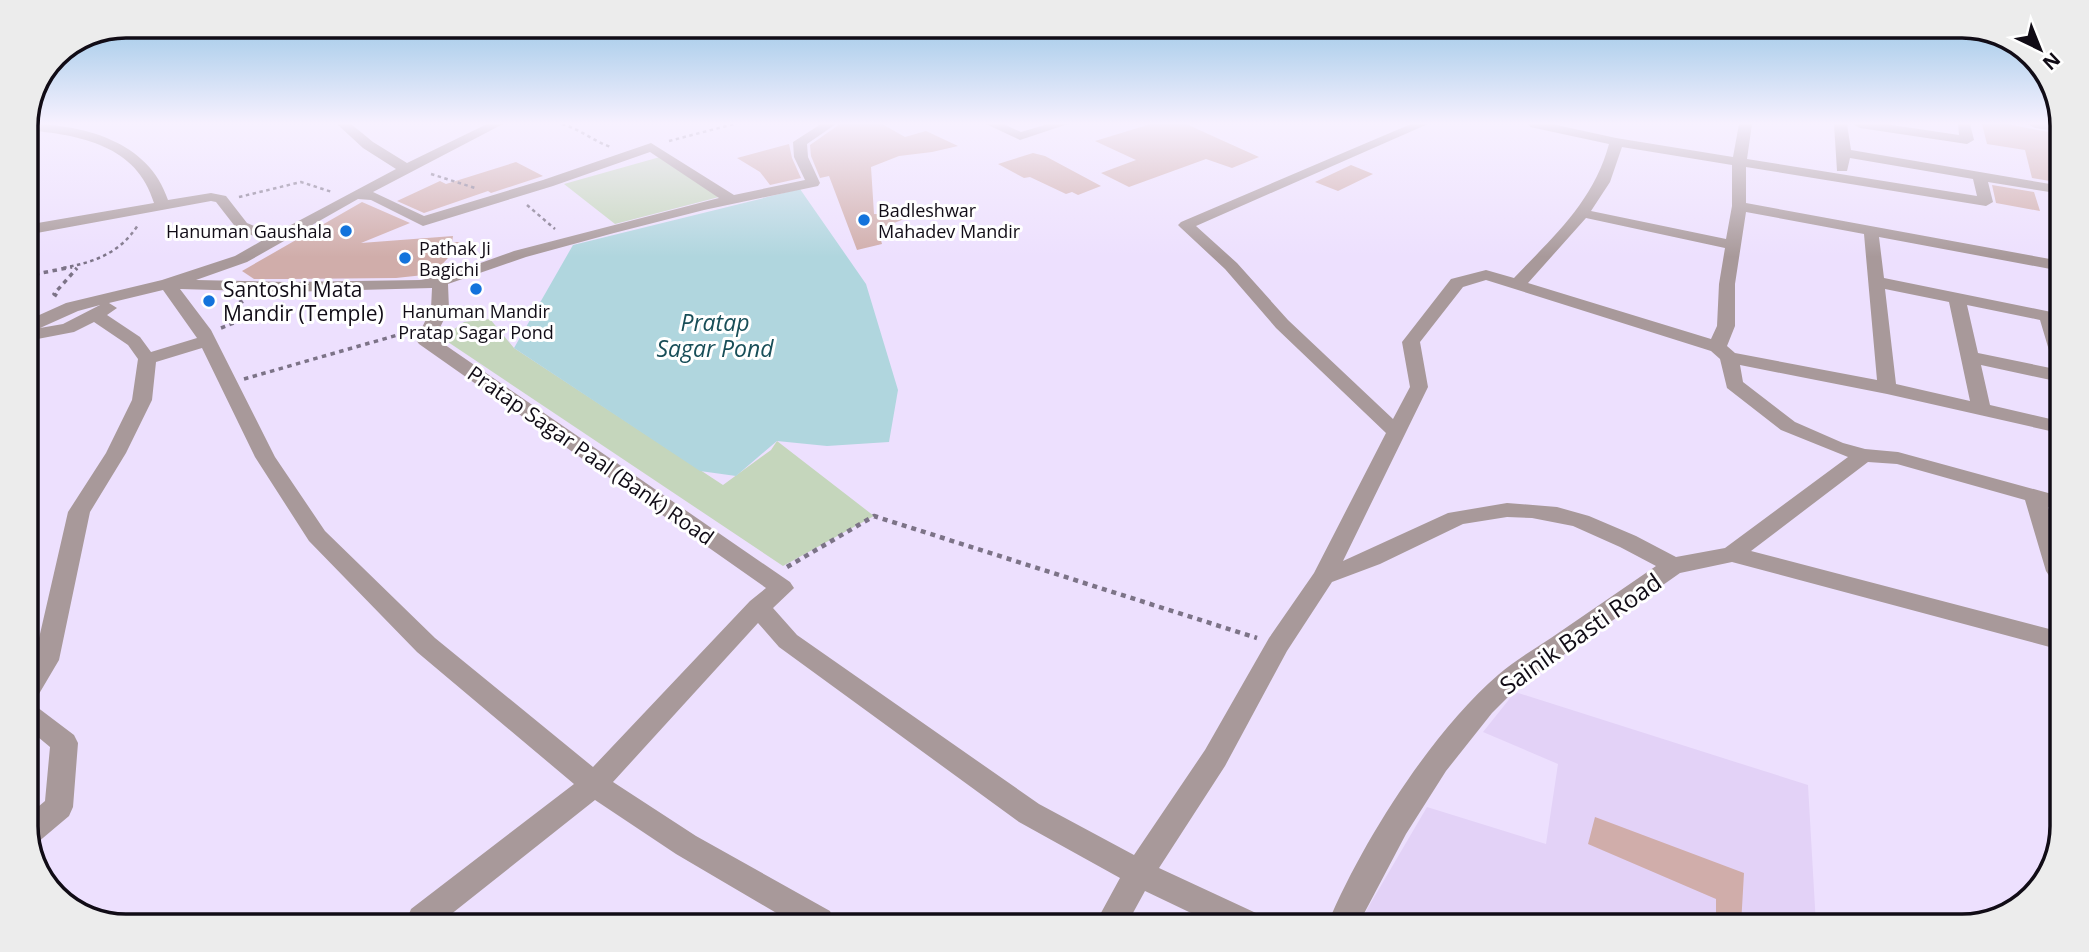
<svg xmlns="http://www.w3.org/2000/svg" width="2089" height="952" font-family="'Open Sans',sans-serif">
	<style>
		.built { fill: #e3d2f7 }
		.green { fill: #c5d6bc }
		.water { fill: #b0d6de }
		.building { fill: #d0adaa }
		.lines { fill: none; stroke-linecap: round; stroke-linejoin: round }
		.path-far2 { stroke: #7c7387; stroke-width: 2.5; stroke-dasharray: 3.5 3.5; stroke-linecap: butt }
		.path-far1 { stroke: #7c7387; stroke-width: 3.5; stroke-dasharray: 4.5 4.5; stroke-linecap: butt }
		.path { stroke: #7c7387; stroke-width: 4.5; stroke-dasharray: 5 5; stroke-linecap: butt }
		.minor { fill: #a8999a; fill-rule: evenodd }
		.poi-dot { fill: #1373dc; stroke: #fff; stroke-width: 2.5 }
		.labels { text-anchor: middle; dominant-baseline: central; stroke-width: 6; stroke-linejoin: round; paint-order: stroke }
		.far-poi-label { font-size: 18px; fill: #110c16; stroke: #fff; text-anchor: start }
		.poi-label { font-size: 21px; fill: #110c16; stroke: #fff; text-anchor: start }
		.street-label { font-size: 21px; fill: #110c16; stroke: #fff }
		.water-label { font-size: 23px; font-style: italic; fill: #184e58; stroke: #fff }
		.near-street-label { font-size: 24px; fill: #110c16; stroke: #fff }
		.rim { fill: none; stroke: #110c16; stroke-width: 3.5 }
	</style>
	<rect width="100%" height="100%" fill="#ede0fe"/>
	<!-- built -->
	<path class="built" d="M 1515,692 L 1808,785 L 1816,925 L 1359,923 L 1427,807 L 1546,844 L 1558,764 L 1483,732 Z"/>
	<!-- green -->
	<path class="green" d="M 660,157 L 719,197 L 615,224 L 564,184 Z
		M 490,319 L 514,348 L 723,485 L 771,450 L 777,441 L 874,516 L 783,566 L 442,338 L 464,322 Z"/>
	<!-- water -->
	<path class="water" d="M 800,189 L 866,284 L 898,390 L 889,442 L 827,446 L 777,441 L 736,476 L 700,471 L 514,348 L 573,245 Z"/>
	<!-- building -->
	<path class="building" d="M 840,124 L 882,124 L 905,137 L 926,131 L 958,146 L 932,152 L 899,156 L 871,167 L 874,214 L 915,215 L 878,229 L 882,244 L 857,250 L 829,176 L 820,178 L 811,156 L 810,145 Z
		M 1151,124 L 1186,124 L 1259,157 L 1232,168 L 1206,159 L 1129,187 L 1101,173 L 1136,160 L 1095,141 Z
		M 1982,124 L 2006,124 L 2059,134 L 2062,143 L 2062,183 L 2032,178 L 2025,150 L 1987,144 Z
		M 789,144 L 792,158 L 801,178 L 770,185 L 760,172 L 737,158 Z
		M 1033,153 L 1045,156 L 1101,186 L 1078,195 L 1072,192 L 1066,194 L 1030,177 L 1024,178 L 998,164 Z
		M 516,162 L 543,176 L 491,193 L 488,191 L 424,213 L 397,201 L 440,181 L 446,184 Z
		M 1351,165 L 1373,174 L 1338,191 L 1315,182 Z
		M 1992,185 L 2034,192 L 2040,211 L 1996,203 Z
		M 362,202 L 410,223 L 361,243 L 453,236 L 452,242 L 463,242 L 433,274 L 396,278 L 287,279 L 254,279 L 242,271 Z
		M 1595,817 L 1744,873 L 1741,925 L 1716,925 L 1716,899 L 1588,844 Z"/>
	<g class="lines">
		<!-- path-far2 -->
		<path class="path-far2" d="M 562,124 C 580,129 593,141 611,147
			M 669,141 L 734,124
			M 431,174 L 475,188
			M 239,197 L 301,182 L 332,192
			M 527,205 L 555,229
			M 63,268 C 95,262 120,253 138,225"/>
		<!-- path-far1 -->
		<path class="path-far1" d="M 26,276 L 72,267
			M 57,296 L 54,294 L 77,268
			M 240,300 L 251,317
			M 221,328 L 285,303
			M 244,379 L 408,332"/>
		<!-- path -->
		<path class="path" d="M 787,567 L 874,516 L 1257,638"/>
		<!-- minor -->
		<path class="minor" d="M 26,124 C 83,124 149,141 168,200 L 211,193 L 226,196 L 247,223 L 274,234 L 396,169 L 363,148 L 337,124 L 351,124 L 373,142 L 407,163 L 487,124 L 503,124 L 373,192 L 424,216 L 543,180 L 651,143 L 734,195 L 805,180 L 794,157 L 793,142 L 821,124 L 836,124 L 807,144 L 808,157 L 820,183 L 818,186 L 704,210 L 614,233 L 526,257 L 448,284 L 449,309 L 435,338 L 790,582 L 794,588 L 773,608 L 797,635 L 1039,804 L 1134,855 L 1205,750 L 1269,638 L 1314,573 L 1386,433 L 1276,328 L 1225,269 L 1181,228 L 1178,225 L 1181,222 L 1411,124 L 1428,124 L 1196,226 L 1237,263 L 1288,320 L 1393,419 L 1410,387 L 1402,342 L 1451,279 L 1486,270 L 1514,278 C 1553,237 1594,201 1609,144 L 1530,127 L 1529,124 L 1552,124 L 1616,138 L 1733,157 L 1739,124 L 1752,124 L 1747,159 L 1977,196 L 1973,179 L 1850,158 L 1847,171 L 1837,171 L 1834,124 L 1847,124 L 1851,150 L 2062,186 L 2062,194 L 1988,182 L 1993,202 L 1986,206 L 1746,167 L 1746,203 L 2061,261 L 2061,271 L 1879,237 L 1884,278 L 2061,314 L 2060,362 L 2051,357 L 2040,320 L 1967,305 L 1978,353 L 2060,370 L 2060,382 L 1981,365 L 1990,405 L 2059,421 L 2059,433 L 1887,394 L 1740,365 L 1743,382 L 1795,422 L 1843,443 L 1865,449 L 1898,452 L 2059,496 L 2059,510 L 2048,507 L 2058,537 L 2058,579 L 2050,577 L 2046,571 L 2025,500 L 1897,464 L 1868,462 L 1751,551 L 2057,631 L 2057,649 L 1732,562 L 1680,573 L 1518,687 L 1492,713 L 1446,771 L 1406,834 L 1359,923 L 1328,923 C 1362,842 1431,733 1498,675 C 1514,661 1533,650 1551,638 C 1586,614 1621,590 1656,566 L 1620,547 L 1573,526 L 1532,518 L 1507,517 L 1463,524 L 1380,564 L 1332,582 L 1287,651 L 1225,766 L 1159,868 L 1256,913 L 1260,923 L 1212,923 L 1145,891 L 1128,922 L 1096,922 L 1120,878 L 1019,822 L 779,647 L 758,623 L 613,782 L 696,836 L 830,911 L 834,921 L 790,921 L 676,854 L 595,800 L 445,919 L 407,919 L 411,909 L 574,784 L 417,652 L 309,541 L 255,457 L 202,348 L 156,362 L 152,400 L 126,453 L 90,512 L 59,660 L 33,704 L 74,735 L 78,743 L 73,807 L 69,816 L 37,843 L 31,845 L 26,833 L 26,817 L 45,801 L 50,747 L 26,727 L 26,672 L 34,660 L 68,512 L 106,453 L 132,400 L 138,359 L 128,345 L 94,322 L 74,332 L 27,341 L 26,321 L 66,303 L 162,280 L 235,256 L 263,240 L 237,229 L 216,202 L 211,201 L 26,235 L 26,225 L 154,203 C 137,145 80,135 26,130 ZM 1622,147 L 1732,165 L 1732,206 L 1726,239 L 1591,211 L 1610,182 ZM 650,152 L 719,198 L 514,251 L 450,274 L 421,280 L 287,282 L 196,280 L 247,262 L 358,199 L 371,200 L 423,226 L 553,186 ZM 1746,212 L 1864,234 L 1877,380 L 1735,353 L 1727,346 L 1735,326 L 1735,284 ZM 1586,218 L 1725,248 L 1719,284 L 1717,326 L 1711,339 L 1528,283 ZM 1486,280 L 1711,351 L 1720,359 L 1727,388 L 1781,430 L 1848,457 L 1725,548 L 1676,557 L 1636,536 L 1589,516 L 1557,507 L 1507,503 L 1448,513 L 1343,561 L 1428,387 L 1420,342 L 1463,287 ZM 432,288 L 431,309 L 416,340 L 419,344 L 766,588 L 750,601 L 593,767 L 435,638 L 325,531 L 275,457 L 211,330 L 180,289 L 287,292 ZM 1885,289 L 1949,302 L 1970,401 L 1896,384 ZM 163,290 L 197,338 L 151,352 L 140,337 L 107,315 L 117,308 L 109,303 ZM 100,305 L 63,324 L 40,328 L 78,311 Z
			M 986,124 L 1003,124 L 1021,132 L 1048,124 L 1068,124 L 1020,140 Z
			M 1853,124 L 1885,124 L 1959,135 L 1958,124 L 1970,124 L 1974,140 L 1967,144 L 1860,128 Z
			M 2028,124 L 2062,124 L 2062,132 L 2035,128 Z"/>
	</g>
	<!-- sky -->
	<linearGradient id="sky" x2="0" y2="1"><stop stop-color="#91c2e4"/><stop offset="0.48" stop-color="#f7f1ff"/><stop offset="1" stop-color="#f7f1ff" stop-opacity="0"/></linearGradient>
	<rect width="2089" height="257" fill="url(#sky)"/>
	<!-- markers -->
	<g class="poi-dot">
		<circle cx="864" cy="220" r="7"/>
		<circle cx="346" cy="231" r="7"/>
		<circle cx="405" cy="258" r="7"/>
		<circle cx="476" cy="289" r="7"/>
		<circle cx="209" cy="301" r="7"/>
	</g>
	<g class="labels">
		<!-- far-poi labels -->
		<g class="far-poi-label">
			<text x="878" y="210">Badleshwar<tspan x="878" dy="21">Mahadev Mandir</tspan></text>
			<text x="332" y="231" text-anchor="end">Hanuman Gaushala</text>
			<text x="419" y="248">Pathak Ji<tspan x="419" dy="21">Bagichi</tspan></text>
			<text x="476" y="311" text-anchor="middle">Hanuman Mandir<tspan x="476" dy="21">Pratap Sagar Pond</tspan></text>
		</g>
		<!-- poi labels -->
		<g class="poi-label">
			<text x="223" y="289">Santoshi Mata<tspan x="223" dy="24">Mandir (Temple)</tspan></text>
		</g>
		<!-- street labels -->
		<g class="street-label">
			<text transform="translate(591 455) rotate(35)">Pratap Sagar Paal (Bank) Road</text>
		</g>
		<!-- water labels -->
		<g class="water-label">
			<text x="715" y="322">Pratap<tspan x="715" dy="26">Sagar Pond</tspan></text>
		</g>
		<!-- near-street labels -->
		<g class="near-street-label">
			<text transform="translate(1580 633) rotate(-35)">Sainik Basti Road</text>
		</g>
	</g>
	<!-- crop -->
	<path d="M0 0H2089V952H0ZM126 38H1962A88 88 0 0 1 2050 126V826A88 88 0 0 1 1962 914H126A88 88 0 0 1 38 826V126A88 88 0 0 1 126 38Z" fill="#ececec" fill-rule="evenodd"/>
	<path class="rim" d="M126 38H1962A88 88 0 0 1 2050 126V826A88 88 0 0 1 1962 914H126A88 88 0 0 1 38 826V126A88 88 0 0 1 126 38Z"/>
	<!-- north arrow -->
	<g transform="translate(2040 49) rotate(137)" stroke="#ffffff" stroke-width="5" paint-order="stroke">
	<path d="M0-5L12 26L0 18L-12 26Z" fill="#110c16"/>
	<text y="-10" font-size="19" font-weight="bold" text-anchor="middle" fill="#110c16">N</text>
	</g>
</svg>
